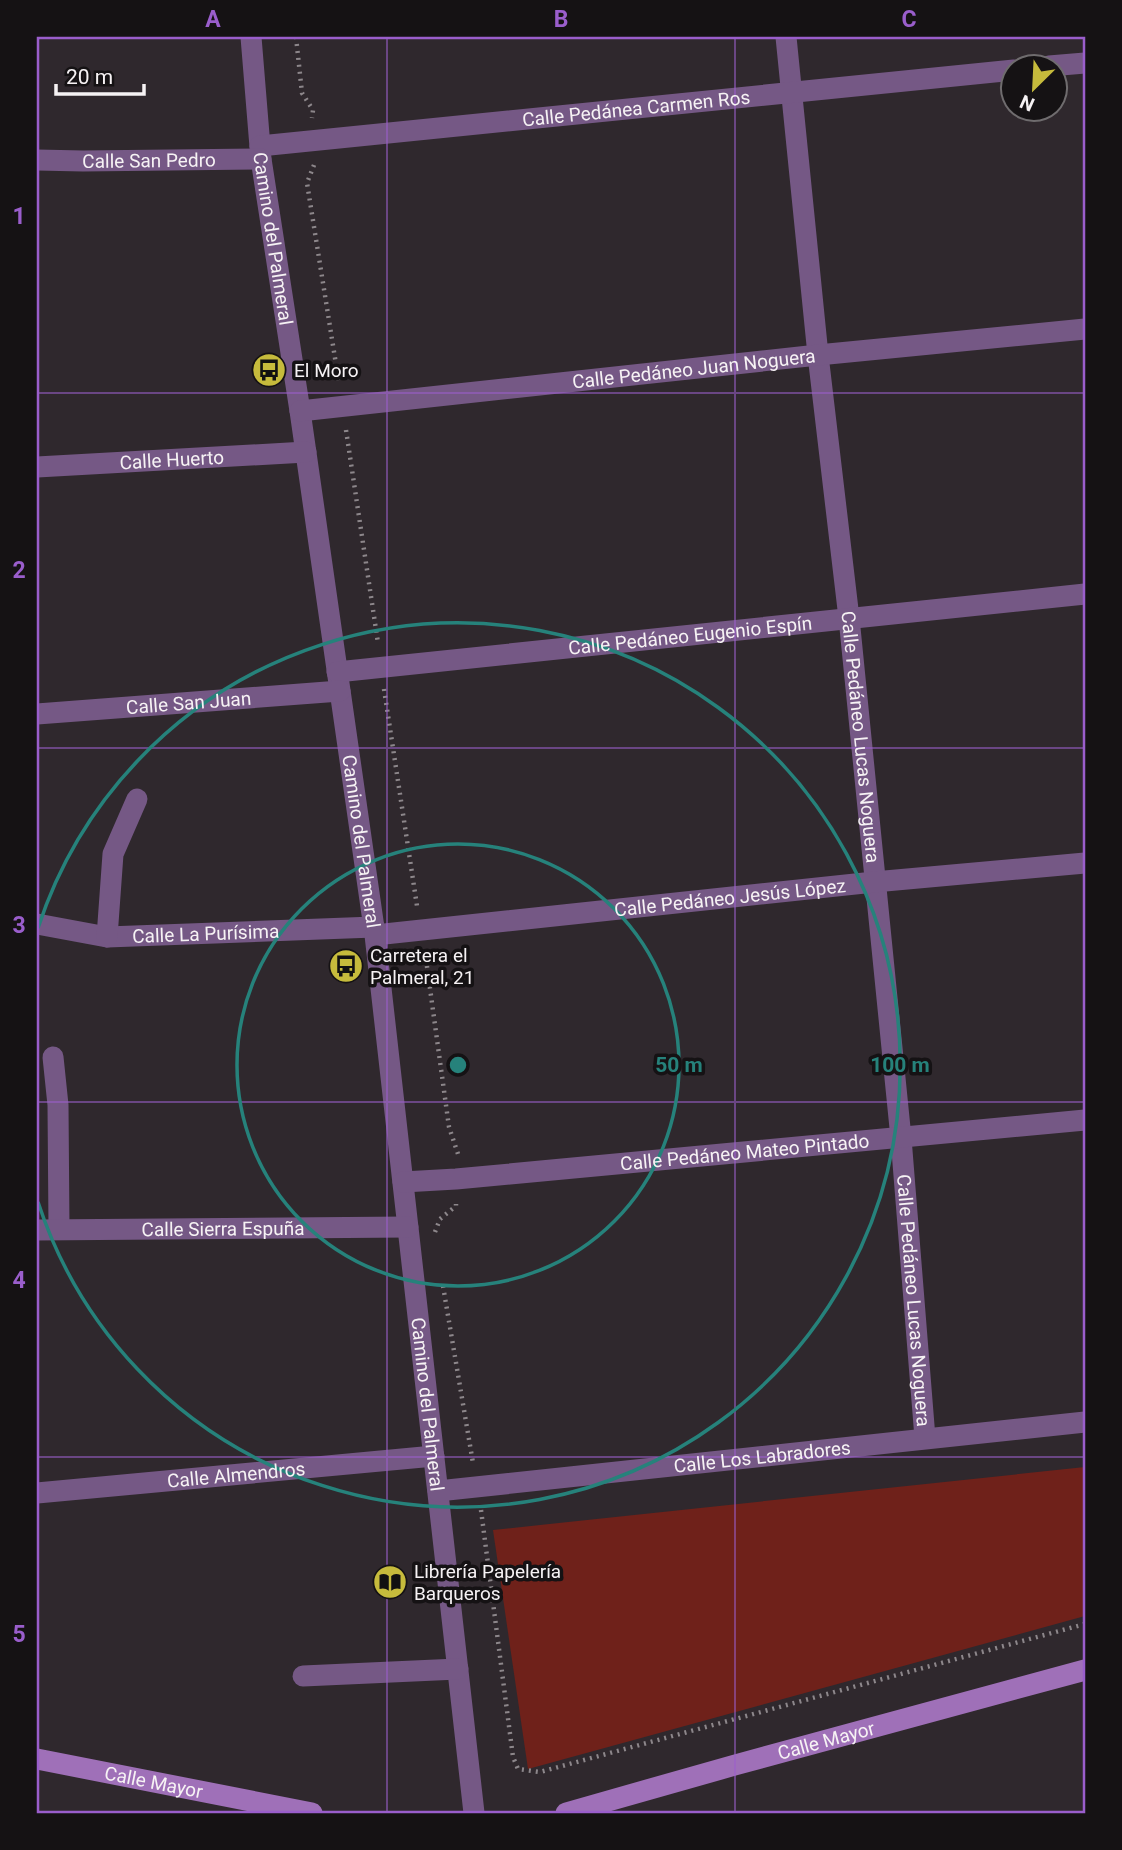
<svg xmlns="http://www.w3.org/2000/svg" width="1122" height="1850" font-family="Roboto,sans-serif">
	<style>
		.green { fill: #6f211a }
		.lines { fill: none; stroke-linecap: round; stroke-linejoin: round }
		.path { stroke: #8d878b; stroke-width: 4.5; stroke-dasharray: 2 5; stroke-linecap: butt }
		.street { stroke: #755885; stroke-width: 21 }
		.secondary { stroke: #9f70b8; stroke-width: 21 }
		.grid { fill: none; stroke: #9a5ecc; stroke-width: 2; stroke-opacity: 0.55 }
		.ring { fill: none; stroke: #26827b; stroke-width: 3.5 }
		.labels { text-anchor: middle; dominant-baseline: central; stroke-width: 7; stroke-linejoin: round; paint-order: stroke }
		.street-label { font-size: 19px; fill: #f6f2f4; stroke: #151214 }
		.poi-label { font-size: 19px; fill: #f6f2f4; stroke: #151214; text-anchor: start }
		.centre { fill: #26827b; stroke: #151214; stroke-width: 3.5 }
		.ring-label { font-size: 21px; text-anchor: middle; font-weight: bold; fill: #26827b; stroke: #151214; stroke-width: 7; stroke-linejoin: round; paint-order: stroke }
		.neatline { fill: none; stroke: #9a5ecc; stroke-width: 2.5 }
		.grid-label { font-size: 23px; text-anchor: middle; font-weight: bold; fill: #9a5ecc }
	</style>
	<rect width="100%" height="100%" fill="#2f282d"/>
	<!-- green -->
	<path class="green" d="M 1085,1467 L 1085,1616 L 528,1769 L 493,1530 Z"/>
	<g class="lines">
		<!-- path -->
		<path class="path" d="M 296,37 L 302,93 L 313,110 L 312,118
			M 314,165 L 307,183 L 339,383
			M 346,430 L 378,643
			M 384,689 L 417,906
			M 425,952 L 449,1127 L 458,1154
			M 435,1232 L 440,1219 L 456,1206 L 456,1204
			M 443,1286 L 473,1463
			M 481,1510 L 513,1757 L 518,1769 L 540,1772 L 1085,1624"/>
		<!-- street -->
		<g class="street">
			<path id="s1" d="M 251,37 L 261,159 L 300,411 L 375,935 L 474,1813"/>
			<path id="s2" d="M 786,37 L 818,355 L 849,618 L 901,1138 L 925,1438"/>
			<path d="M 1049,66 L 1085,63"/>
			<path id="s3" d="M 260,146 L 1014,70"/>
			<path id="s4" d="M 37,160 L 83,161 L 261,159"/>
			<path id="s5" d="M 300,411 L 818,355 L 1085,329"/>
			<path id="s6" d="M 37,467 L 306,452"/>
			<path id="s7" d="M 337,672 L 1085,594"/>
			<path id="s8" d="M 37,714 L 340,691"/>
			<path id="s9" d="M 37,924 L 107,937 L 374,927"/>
			<path id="s10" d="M 375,935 L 874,882 L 1085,863"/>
			<path d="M 107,937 L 113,854 L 137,799"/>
			<path d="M 53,1057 L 58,1105 L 59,1229"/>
			<path id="s11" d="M 403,1182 L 456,1179 L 1085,1120"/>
			<path id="s12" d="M 37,1230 L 408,1227"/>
			<path id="s13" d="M 438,1491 L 1085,1422"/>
			<path id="s14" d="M 37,1493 L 434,1456"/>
			<path d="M 303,1676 L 458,1669"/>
		</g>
		<!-- secondary -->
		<g class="secondary">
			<path id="s15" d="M 37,1759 L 312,1813"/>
			<path id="s16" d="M 566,1813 L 735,1765 L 1085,1670"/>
		</g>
	</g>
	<!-- grid -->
	<path class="grid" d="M 387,37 L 387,1813M 735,37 L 735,1813M 37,393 L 1085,393M 37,748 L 1085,748M 37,1102 L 1085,1102M 37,1457 L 1085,1457"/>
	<!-- distance rings -->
	<g class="ring">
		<circle cx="458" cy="1065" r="221"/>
		<path d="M38 928A442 442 0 1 1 38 1202"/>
	</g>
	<!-- icons -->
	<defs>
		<g id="bus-disc" transform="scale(1.75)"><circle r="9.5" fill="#c6bb3c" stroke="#151214"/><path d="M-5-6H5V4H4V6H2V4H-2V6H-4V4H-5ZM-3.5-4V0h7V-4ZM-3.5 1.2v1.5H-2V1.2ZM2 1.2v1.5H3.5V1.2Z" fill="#111"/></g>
		<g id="library-disc" transform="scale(1.75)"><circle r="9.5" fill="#c6bb3c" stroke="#151214"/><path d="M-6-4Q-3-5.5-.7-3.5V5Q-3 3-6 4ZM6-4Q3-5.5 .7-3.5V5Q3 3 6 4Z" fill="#111"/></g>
	</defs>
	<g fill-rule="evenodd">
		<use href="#bus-disc" x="269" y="370"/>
		<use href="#bus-disc" x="346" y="966"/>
		<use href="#library-disc" x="390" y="1582"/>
	</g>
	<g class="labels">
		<!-- street labels -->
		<g class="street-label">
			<text stroke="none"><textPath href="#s3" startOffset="378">Calle Pedánea Carmen Ros</textPath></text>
			<text stroke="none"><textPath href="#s4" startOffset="112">Calle San Pedro</textPath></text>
			<text stroke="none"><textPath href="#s1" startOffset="203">Camino del Palmeral</textPath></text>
			<text stroke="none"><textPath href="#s5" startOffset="396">Calle Pedáneo Juan Noguera</textPath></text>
			<text stroke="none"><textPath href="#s6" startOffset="135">Calle Huerto</textPath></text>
			<text stroke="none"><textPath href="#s7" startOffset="355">Calle Pedáneo Eugenio Espín</textPath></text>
			<text stroke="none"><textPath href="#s8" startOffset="152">Calle San Juan</textPath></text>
			<text stroke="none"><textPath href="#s2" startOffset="704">Calle Pedáneo Lucas Noguera</textPath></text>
			<text stroke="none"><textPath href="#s1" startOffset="812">Camino del Palmeral</textPath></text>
			<text stroke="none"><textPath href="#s10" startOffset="357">Calle Pedáneo Jesús López</textPath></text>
			<text stroke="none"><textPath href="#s9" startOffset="170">Calle La Purísima</textPath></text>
			<text stroke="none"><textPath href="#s11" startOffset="343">Calle Pedáneo Mateo Pintado</textPath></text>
			<text stroke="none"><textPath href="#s12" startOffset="186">Calle Sierra Espuña</textPath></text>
			<text stroke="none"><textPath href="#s2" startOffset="1270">Calle Pedáneo Lucas Noguera</textPath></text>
			<text stroke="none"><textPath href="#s1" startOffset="1379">Camino del Palmeral</textPath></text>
			<text stroke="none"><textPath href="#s13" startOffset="326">Calle Los Labradores</textPath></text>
			<text stroke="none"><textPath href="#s14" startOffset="200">Calle Almendros</textPath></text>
			<text stroke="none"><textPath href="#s16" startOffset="270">Calle Mayor</textPath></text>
			<text stroke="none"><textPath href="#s15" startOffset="119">Calle Mayor</textPath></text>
		</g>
		<!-- poi labels -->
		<g class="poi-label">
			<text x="294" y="370">El Moro</text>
			<text x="370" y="955">Carretera el<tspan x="370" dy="22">Palmeral, 21</tspan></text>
			<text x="414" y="1571">Librería Papelería<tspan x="414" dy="22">Barqueros</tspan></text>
		</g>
	</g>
	<circle cx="458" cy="1065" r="10" class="centre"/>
	<g class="ring-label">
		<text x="679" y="1072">50 m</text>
		<text x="900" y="1072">100 m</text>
	</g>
	<!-- border -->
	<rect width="1122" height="1850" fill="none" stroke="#151214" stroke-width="77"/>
	<!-- north arrow -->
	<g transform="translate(1034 88) rotate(204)"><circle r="33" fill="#151214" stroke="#6f6c6e" stroke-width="2"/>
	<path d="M0-5L12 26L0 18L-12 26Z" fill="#c6bb3c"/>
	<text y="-10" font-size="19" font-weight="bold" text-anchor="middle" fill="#f6f2f4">N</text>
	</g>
	<!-- scale -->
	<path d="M56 84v10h88v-10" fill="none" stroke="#f6f2f4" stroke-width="3.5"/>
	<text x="66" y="84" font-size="21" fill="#f6f2f4" stroke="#151214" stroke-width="5" paint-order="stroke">20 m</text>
	<rect x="38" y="38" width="1046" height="1774" class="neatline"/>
	<g class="grid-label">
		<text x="213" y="27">A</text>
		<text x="561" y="27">B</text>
		<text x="909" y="27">C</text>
		<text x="19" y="224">1</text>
		<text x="19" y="578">2</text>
		<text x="19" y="933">3</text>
		<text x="19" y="1288">4</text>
		<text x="19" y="1642">5</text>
	</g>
</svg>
